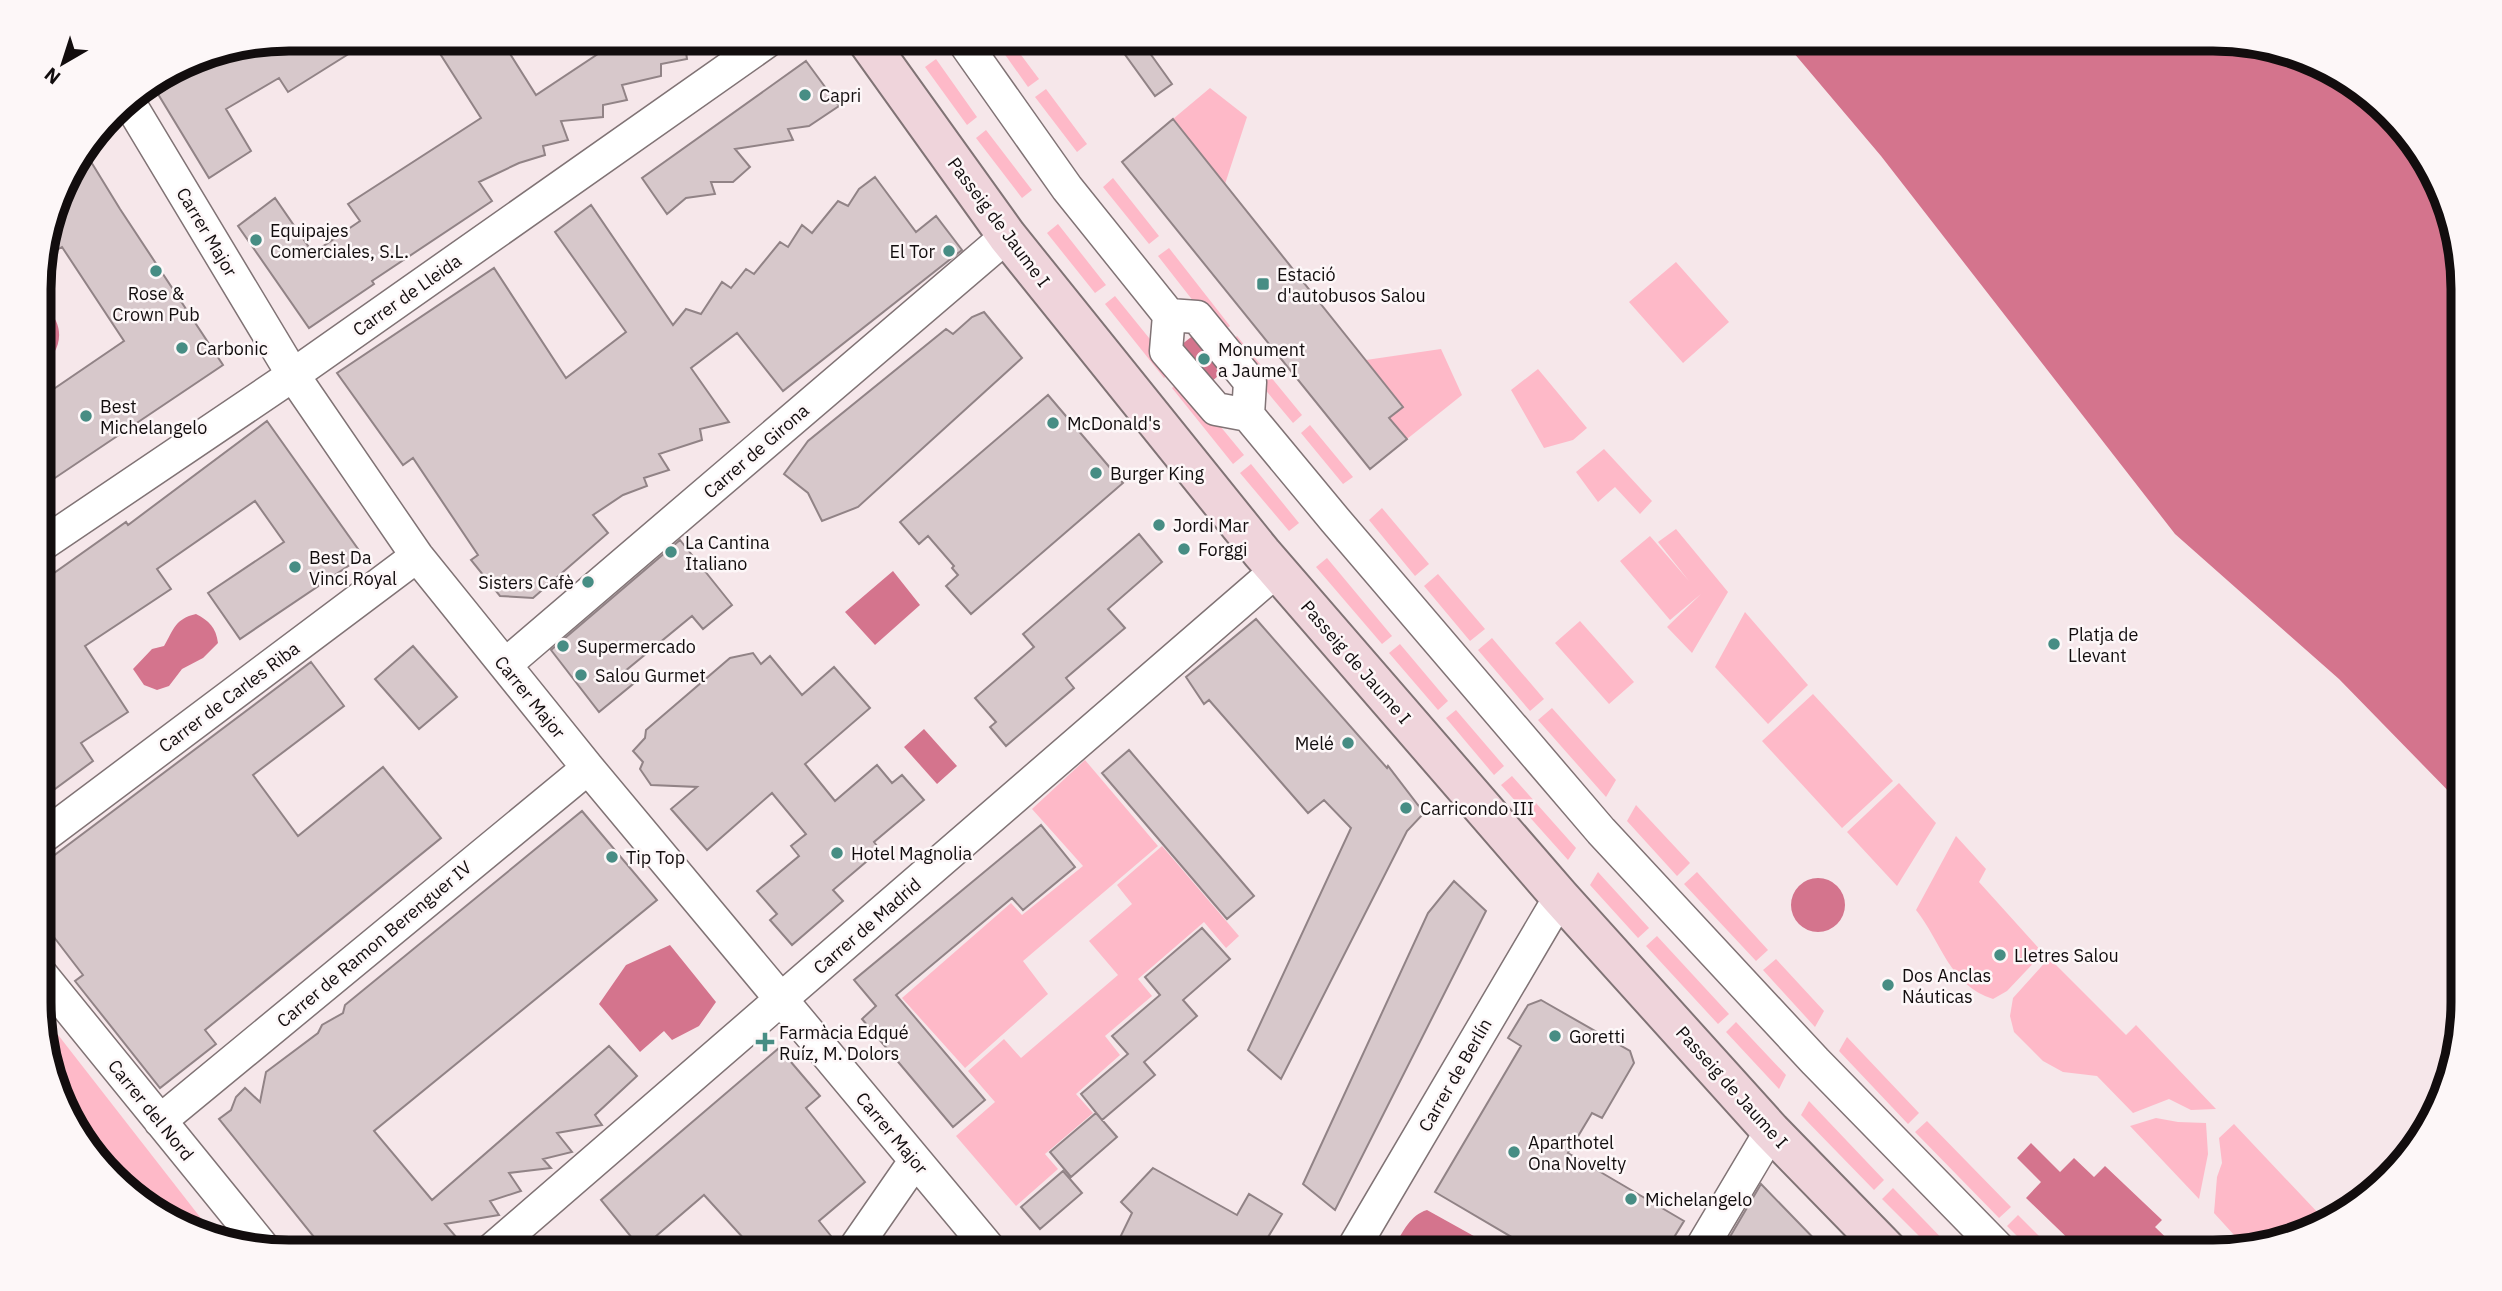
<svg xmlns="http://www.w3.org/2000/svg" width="2502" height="1291" font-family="'IBM Plex Sans',sans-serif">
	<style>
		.green { fill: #feb9c8 }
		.water { fill: #d4748d }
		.building { fill: #d7c8cb; stroke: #918386; stroke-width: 2 }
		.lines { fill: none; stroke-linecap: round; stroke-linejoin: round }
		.street-casing { stroke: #807375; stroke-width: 35 }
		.secondary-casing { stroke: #807375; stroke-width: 42 }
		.street { stroke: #fff; stroke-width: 32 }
		.secondary { stroke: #efd4db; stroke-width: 38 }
		.poi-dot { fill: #478d84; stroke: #fdf7f8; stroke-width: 2.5 }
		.labels { text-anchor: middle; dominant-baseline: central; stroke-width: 5; stroke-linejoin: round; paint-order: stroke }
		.poi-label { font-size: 18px; fill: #120d0e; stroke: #fdf7f8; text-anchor: start }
		.street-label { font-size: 18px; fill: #120d0e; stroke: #fdf7f8 }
		.rim { fill: none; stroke: #120d0e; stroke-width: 9 }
	</style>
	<rect width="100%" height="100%" fill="#f6e7ea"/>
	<!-- green -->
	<path class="green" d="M 994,39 L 1009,39 L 1039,79 L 1028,87 Z
		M 936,59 L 977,117 L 967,125 L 925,67 Z
		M 1210,88 L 1247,117 L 1225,184 L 1173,119 Z
		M 1046,89 L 1087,144 L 1077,152 L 1035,97 Z
		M 986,130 L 1032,190 L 1022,198 L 976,138 Z
		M 1113,178 L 1159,236 L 1149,244 L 1103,187 Z
		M 1058,224 L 1106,285 L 1095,293 L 1047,233 Z
		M 1169,248 L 1230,326 L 1219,334 L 1158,256 Z
		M 1676,262 L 1729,322 L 1683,363 L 1629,302 Z
		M 1115,296 L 1175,370 L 1164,378 L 1105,304 Z
		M 1237,336 L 1302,415 L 1293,423 L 1227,344 Z
		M 1441,349 L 1462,395 L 1407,439 L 1389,418 L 1403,406 L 1366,360 Z
		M 1538,369 L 1587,428 L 1573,440 L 1544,448 L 1511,390 Z
		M 1182,380 L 1244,455 L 1233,464 L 1172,388 Z
		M 1310,425 L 1353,477 L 1343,484 L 1301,433 Z
		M 1604,449 L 1652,501 L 1640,514 L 1615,487 L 1598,502 L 1576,472 Z
		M 1251,464 L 1299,523 L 1289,531 L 1240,473 Z
		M 1382,508 L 1429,564 L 1415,576 L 1369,520 Z
		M 1676,529 L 1728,592 L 1692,653 L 1667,627 L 1701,594 L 1670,620 L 1620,561 L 1650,536 L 1689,581 L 1658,542 Z
		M 1327,558 L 1392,636 L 1382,644 L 1316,567 Z
		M 1438,574 L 1485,629 L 1470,641 L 1424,586 Z
		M 1745,612 L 1808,685 L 1768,724 L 1715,667 Z
		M 1580,621 L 1634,682 L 1609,704 L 1555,643 Z
		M 1492,638 L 1544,699 L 1530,711 L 1478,650 Z
		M 1400,644 L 1448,701 L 1438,710 L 1389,653 Z
		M 1813,694 L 1893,781 L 1842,828 L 1762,741 Z
		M 1552,708 L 1616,780 L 1606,797 L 1538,720 Z
		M 1456,710 L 1504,766 L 1494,775 L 1446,718 Z
		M 1085,760 L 1158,846 L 1023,961 L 1048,994 L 965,1068 L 902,998 L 1011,903 L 1022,915 L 1083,866 L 1032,809 Z
		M 1512,776 L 1576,848 L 1568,860 L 1501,785 Z
		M 1899,783 L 1936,823 L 1897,886 L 1847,832 Z
		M 1636,805 L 1690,863 L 1677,876 L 1627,821 Z
		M 1956,836 L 1986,869 L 1979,882 L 2043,953 L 2007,991 L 1993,999 C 1949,985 1941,941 1916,910 Z
		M 1162,846 L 1239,936 L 1226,948 L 1204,922 L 1138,979 L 1152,996 L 1105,1036 L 1120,1055 L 1076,1094 L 1093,1113 L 1045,1154 L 1058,1169 L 1016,1206 L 956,1136 L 995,1102 L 968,1071 L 1004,1039 L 1021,1058 L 1118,975 L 1089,941 L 1132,904 L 1117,885 Z
		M 1598,872 L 1649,928 L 1638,938 L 1590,885 Z
		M 1697,872 L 1768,950 L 1756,961 L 1684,884 Z
		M 1657,936 L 1729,1014 L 1718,1024 L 1646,946 Z
		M 2049,958 L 2126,1035 L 2136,1025 L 2216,1109 L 2191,1110 L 2169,1099 L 2133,1113 L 2097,1076 L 2063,1072 L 2043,1061 L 2014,1032 L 2010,1016 L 2013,998 Z
		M 1776,959 L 1824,1011 L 1815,1027 L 1763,970 Z
		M 41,1013 L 214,1235 L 178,1227 L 81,1142 L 41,1035 Z
		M 1736,1022 L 1786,1075 L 1779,1089 L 1726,1032 Z
		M 1847,1037 L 1919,1113 L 1908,1124 L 1839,1051 Z
		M 1809,1101 L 1884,1180 L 1874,1190 L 1801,1115 Z
		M 2156,1118 L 2178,1122 L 2206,1123 L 2208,1154 L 2199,1199 L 2130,1126 Z
		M 1927,1121 L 2011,1207 L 1999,1218 L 1915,1132 Z
		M 2234,1124 L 2320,1215 L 2312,1224 L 2245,1247 L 2214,1213 L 2217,1177 L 2222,1163 L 2219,1138 Z
		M 1893,1188 L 1955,1252 L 1935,1252 L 1882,1199 Z
		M 2018,1215 L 2055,1252 L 2033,1252 L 2007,1226 Z"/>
	<!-- water -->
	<path class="water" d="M 1782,39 L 2213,39 L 2324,64 L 2421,149 L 2461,256 L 2463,806 L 2339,679 L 2175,534 L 1881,156 Z
		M 39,305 C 45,310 53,314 56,321 C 64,338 56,359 39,365 Z
		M 1195,334 L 1225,370 L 1211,382 L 1181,345 Z
		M 893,571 L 920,605 L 875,645 L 845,612 Z
		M 196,614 C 209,621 216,627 218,643 L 203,658 L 182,669 L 169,686 L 157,690 L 144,685 L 133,669 L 152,649 L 164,646 C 174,629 175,619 196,614 Z
		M 924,729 L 957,766 L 937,784 L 904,747 Z
		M1791 905a27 27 0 1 1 54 0a27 27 0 1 1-54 0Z
		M 670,945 L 716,1002 L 699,1026 L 672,1040 L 664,1031 L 640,1052 L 599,1004 L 626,965 Z
		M 2031,1143 L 2060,1172 L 2074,1158 L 2094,1177 L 2105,1166 L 2162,1220 L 2155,1227 L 2181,1252 L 2082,1252 L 2026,1198 L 2041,1182 L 2017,1158 Z
		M 1427,1210 L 1481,1240 L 1494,1252 L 1402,1252 L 1394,1247 C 1403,1232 1410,1215 1427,1210 Z"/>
	<!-- building -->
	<path class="building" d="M 289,38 L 374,38 L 288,92 L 279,78 L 226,109 L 251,151 L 209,178 L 158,94 L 226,51 Z
		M 430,38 L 500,38 L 536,95 L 622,38 L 684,38 L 687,59 L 661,64 L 661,76 L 622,85 L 627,100 L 603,105 L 603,117 L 561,121 L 568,140 L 543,146 L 545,155 L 519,163 L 479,182 L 492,201 L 372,281 L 374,284 L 309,328 L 238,226 L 275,198 L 313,253 L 360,221 L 348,204 L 481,118 Z
		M 1113,38 L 1139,38 L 1172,84 L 1155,96 Z
		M 806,61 L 839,106 L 809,126 L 788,129 L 793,140 L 735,149 L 750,167 L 733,182 L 711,182 L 715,194 L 686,198 L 667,214 L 642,178 Z
		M 1173,119 L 1403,407 L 1389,418 L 1407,439 L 1370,469 L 1122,162 Z
		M 85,152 L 120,209 L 223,365 L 40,488 L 39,399 L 124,341 L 62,247 L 43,258 L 64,178 Z
		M 875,177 L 916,232 L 936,216 L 962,250 L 783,391 L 737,333 L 691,368 L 729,422 L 700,429 L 702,440 L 659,454 L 669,470 L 644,478 L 647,486 L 623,495 L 593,515 L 608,533 L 533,598 L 500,596 L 471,560 L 478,555 L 413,458 L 403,465 L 337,373 L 494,268 L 566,378 L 626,332 L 555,232 L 591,205 L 673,325 L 686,309 L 701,314 L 722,282 L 731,288 L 746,269 L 754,274 L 780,242 L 788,247 L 802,225 L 812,233 L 838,201 L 848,206 L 859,189 Z
		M 984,312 L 1022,358 L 858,507 L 822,521 L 808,493 L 784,474 L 808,441 L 946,329 L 953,334 L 972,317 Z
		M 1048,395 L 1123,483 L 971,614 L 946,586 L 958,575 L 952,568 L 954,566 L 928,536 L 919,544 L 900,522 Z
		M 267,421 L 363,556 L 240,639 L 208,593 L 284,542 L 255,501 L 157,569 L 171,589 L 85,646 L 128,712 L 81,743 L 93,761 L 40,800 L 40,583 L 126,522 L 128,525 Z
		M 1139,534 L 1162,562 L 1108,609 L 1125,628 L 1066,678 L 1074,688 L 1006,746 L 990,727 L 996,722 L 975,698 L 1034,647 L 1023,634 Z
		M 680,540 L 732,605 L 703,629 L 692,616 L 624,672 L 633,684 L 599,712 L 551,650 Z
		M 1256,619 L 1387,768 L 1388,766 L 1424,813 L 1407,831 L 1281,1079 L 1248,1050 L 1351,828 L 1324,800 L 1308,813 L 1209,700 L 1204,704 L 1186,677 Z
		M 413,646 L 457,697 L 419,729 L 375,679 Z
		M 753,653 L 761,664 L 770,656 L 802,695 L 834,667 L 870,708 L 805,764 L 835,801 L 877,765 L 892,783 L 902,775 L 924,800 L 874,842 L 880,850 L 833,890 L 843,901 L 792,945 L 770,920 L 777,914 L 757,891 L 799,856 L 791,846 L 806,834 L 772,793 L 707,850 L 671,809 L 697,787 L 651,785 L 640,769 L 643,762 L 633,751 L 645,738 L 646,730 L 730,658 Z
		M 311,662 L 344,706 L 253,775 L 298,836 L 383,767 L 441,838 L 205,1030 L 216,1044 L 160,1088 L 75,981 L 83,975 L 40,919 L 40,866 Z
		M 1129,750 L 1254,896 L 1227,919 L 1102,773 Z
		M 582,811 L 657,900 L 374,1131 L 432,1200 L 609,1046 L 637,1076 L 595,1115 L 602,1125 L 557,1133 L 572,1152 L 543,1159 L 551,1168 L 509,1173 L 521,1191 L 490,1201 L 499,1215 L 445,1224 L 462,1244 L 432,1252 L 326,1252 L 219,1119 L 231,1110 L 236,1097 L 245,1088 L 260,1102 L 266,1072 L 318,1033 L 322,1025 L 343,1013 L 345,1005 Z
		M 1041,825 L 1075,867 L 1023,910 L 1012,898 L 896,995 L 985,1100 L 953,1127 L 862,1019 L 876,1006 L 854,980 Z
		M 1454,881 L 1486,911 L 1335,1210 L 1303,1184 L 1428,913 Z
		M 1202,928 L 1230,959 L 1183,1000 L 1197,1016 L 1144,1062 L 1155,1075 L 1102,1120 L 1081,1094 L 1128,1054 L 1112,1036 L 1160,995 L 1145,977 Z
		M 1541,1000 L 1630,1051 L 1634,1063 L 1602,1118 L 1592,1113 L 1568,1153 L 1684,1221 L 1665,1252 L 1537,1252 L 1435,1192 L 1521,1046 L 1508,1038 L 1528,1005 Z
		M 779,1048 L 820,1096 L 806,1108 L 865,1182 L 819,1221 L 831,1236 L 812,1252 L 756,1252 L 704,1195 L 641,1249 L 601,1200 Z
		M 1096,1113 L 1117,1137 L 1071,1177 L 1050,1152 Z
		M 1153,1168 L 1237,1215 L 1249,1194 L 1282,1214 L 1259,1252 L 1113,1252 L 1132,1213 L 1121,1202 Z
		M 1063,1171 L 1082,1193 L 1040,1229 L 1021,1207 Z
		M 1761,1184 L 1827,1252 L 1721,1252 Z"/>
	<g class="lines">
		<!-- street casing -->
		<g class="street-casing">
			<path id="street" d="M 961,38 L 1067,188 L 1169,315 L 1197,317 L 1250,382 L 1248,415 L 1335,520 L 1601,831 L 1815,1061 L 2002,1252
				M 127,99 L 293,375 L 417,556 L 588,768 L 992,1252
				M 1169,315 L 1166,351 L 1216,409 L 1248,415
				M 40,546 L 293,375 L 772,38
				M 505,665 L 1007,236
				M 40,839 L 417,556
				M 41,974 L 262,1246
				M 160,1121 L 588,768
				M 489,1252 L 1277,570
				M 852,1252 L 915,1161
				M 1351,1252 L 1560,897
				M 1699,1252 L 1771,1131"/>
		</g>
		<!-- secondary casing -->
		<g class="secondary-casing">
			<path id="secondary" d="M 865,38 L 1007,236 L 1262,553 L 1560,897 L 1771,1131 L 1889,1252"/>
		</g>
		<!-- street -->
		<use href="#street" class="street"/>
		<!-- secondary -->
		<use href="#secondary" class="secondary"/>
	</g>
	<!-- markers -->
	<g class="poi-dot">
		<circle cx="805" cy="95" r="7"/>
		<circle cx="256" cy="240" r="7"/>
		<circle cx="949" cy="251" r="7"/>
		<circle cx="156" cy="271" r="7"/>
		<rect x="1256" y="277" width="14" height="14" rx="3.5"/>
		<circle cx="182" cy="348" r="7"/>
		<circle cx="1204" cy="359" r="7"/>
		<circle cx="86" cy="416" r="7"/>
		<circle cx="1053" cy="423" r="7"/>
		<circle cx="1096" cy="473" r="7"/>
		<circle cx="1159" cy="525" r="7"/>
		<circle cx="1184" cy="549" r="7"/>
		<circle cx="671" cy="552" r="7"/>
		<circle cx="295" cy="567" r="7"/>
		<circle cx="588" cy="582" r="7"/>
		<circle cx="2054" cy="644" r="7"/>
		<circle cx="563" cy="646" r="7"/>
		<circle cx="581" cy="675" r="7"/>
		<circle cx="1348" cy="743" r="7"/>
		<circle cx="1406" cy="808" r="7"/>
		<circle cx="837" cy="853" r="7"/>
		<circle cx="612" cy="857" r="7"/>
		<circle cx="2000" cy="955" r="7"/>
		<circle cx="1888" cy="985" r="7"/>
		<circle cx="1555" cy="1036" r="7"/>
		<path d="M761.5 1031.5h7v7h7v7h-7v7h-7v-7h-7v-7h7z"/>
		<circle cx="1514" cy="1152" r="7"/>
		<circle cx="1631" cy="1199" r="7"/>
	</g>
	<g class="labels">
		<!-- poi labels -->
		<g class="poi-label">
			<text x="819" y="95">Capri</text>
			<text x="270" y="230">Equipajes<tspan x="270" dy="21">Comerciales, S.L.</tspan></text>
			<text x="935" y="251" text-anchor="end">El Tor</text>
			<text x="1277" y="274">Estació<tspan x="1277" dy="21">d'autobusos Salou</tspan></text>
			<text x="156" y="293" text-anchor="middle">Rose &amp;<tspan x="156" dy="21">Crown Pub</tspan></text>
			<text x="196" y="348">Carbonic</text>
			<text x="1218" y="349">Monument<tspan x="1218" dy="21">a Jaume I</tspan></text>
			<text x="100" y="406">Best<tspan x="100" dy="21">Michelangelo</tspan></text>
			<text x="1067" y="423">McDonald's</text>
			<text x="1110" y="473">Burger King</text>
			<text x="1173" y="525">Jordi Mar</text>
			<text x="685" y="542">La Cantina<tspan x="685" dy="21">Italiano</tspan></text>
			<text x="1198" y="549">Forggi</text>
			<text x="309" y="557">Best Da<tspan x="309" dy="21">Vinci Royal</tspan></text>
			<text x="574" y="582" text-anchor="end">Sisters Cafè</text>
			<text x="2068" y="634">Platja de<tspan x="2068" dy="21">Llevant</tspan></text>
			<text x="577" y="646">Supermercado</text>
			<text x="595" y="675">Salou Gurmet</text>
			<text x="1334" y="743" text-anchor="end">Melé</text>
			<text x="1420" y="808">Carricondo III</text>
			<text x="851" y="853">Hotel Magnolia</text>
			<text x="626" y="857">Tip Top</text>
			<text x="2014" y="955">Lletres Salou</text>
			<text x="1902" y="975">Dos Anclas<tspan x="1902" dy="21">Náuticas</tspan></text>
			<text x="779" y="1032">Farmàcia Edqué<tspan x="779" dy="21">Ruíz, M. Dolors</tspan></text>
			<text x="1569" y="1036">Goretti</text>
			<text x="1528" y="1142">Aparthotel<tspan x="1528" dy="21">Ona Novelty</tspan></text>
			<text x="1645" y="1199">Michelangelo</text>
		</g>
		<!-- street labels -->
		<g class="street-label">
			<text transform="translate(999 222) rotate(53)">Passeig de Jaume I</text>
			<text transform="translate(207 232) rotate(59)">Carrer Major</text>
			<text transform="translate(407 295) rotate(-35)">Carrer de Lleida</text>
			<text transform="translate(756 451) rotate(-41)">Carrer de Girona</text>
			<text transform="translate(1356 662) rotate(49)">Passeig de Jaume I</text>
			<text transform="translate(229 697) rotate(-37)">Carrer de Carles Riba</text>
			<text transform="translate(530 697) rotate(51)">Carrer Major</text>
			<text transform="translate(867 926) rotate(-41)">Carrer de Madrid</text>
			<text transform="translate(374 944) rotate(-40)">Carrer de Ramon Berenguer IV</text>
			<text transform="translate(1455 1075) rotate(-60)">Carrer de Berlín</text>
			<text transform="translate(1732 1087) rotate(48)">Passeig de Jaume I</text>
			<text transform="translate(151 1110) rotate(51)">Carrer del Nord</text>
			<text transform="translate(892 1133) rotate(50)">Carrer Major</text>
		</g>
	</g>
	<!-- crop -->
	<path d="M0 0H2502V1291H0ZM289 51H2213A238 238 0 0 1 2451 289V1002A238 238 0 0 1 2213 1240H289A238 238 0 0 1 51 1002V289A238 238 0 0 1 289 51Z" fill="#fdf7f8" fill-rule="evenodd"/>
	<path class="rim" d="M289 51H2213A238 238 0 0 1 2451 289V1002A238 238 0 0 1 2213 1240H289A238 238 0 0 1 51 1002V289A238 238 0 0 1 289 51Z"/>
	<!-- north arrow -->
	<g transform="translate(63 63) rotate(219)" stroke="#fdf7f8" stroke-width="5" paint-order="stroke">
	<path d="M0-5L12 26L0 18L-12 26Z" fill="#120d0e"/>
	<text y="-10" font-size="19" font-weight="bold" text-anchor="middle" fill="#120d0e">N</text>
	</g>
</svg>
